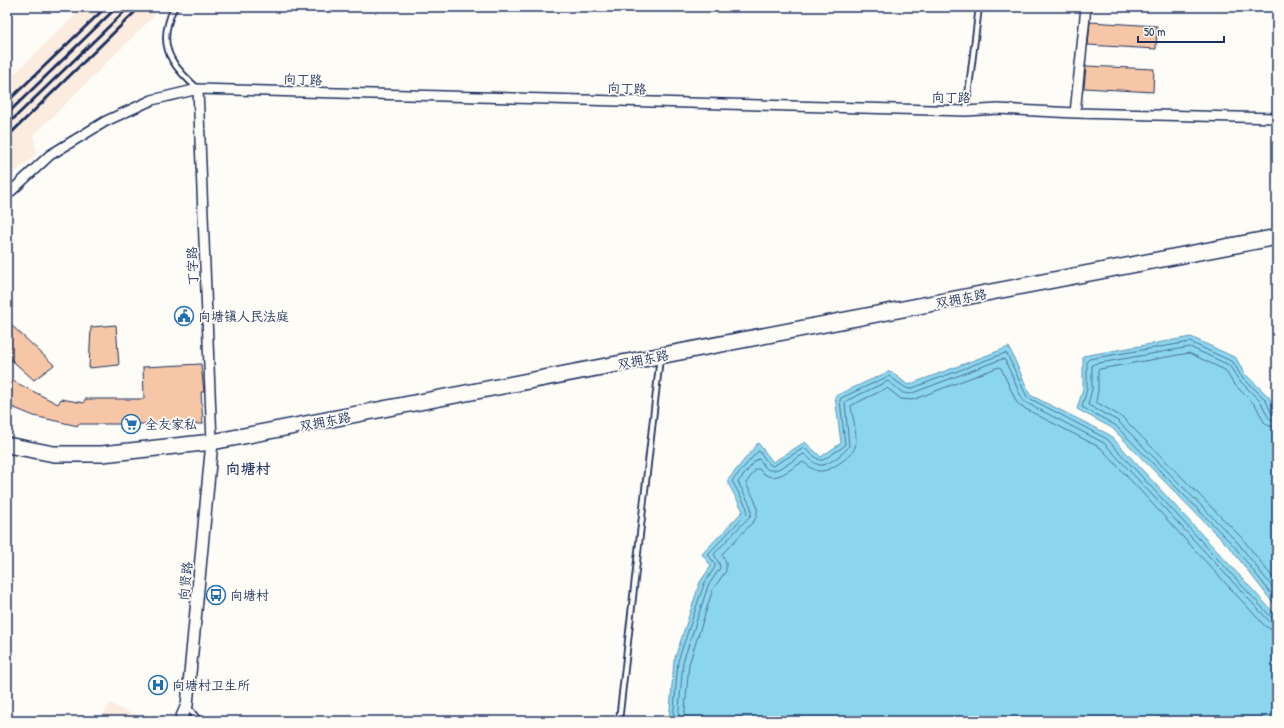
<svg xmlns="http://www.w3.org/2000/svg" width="1284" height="728" font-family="'Patrick Hand','LXGW WenKai TC',sans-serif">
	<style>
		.built { fill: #fbecdf }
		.water { fill: #8cd6ed; stroke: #5f93b4 }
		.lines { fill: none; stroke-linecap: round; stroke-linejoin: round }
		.shore { stroke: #487297; stroke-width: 1 }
		.building { fill: #f6c6a6; stroke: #1b2f5e }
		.service-casing { stroke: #1b2f5e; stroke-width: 8 }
		.minor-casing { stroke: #1b2f5e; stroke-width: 12 }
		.tertiary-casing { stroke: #1b2f5e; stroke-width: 14 }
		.primary-casing { stroke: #1b2f5e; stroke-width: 18 }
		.service { stroke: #fdfcf7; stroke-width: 4.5 }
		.minor { stroke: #fdfcf7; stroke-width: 9 }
		.tertiary { stroke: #fdfcf7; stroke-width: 11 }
		.primary { stroke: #fdfcf7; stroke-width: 15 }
		.rail { stroke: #1b2f5e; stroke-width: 3 }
		.labels { text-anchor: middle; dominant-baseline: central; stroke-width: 3.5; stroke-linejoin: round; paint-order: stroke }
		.street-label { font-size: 13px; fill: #1b2f5e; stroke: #fdfcf7 }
		.poi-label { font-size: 13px; fill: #1b2f5e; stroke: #fdfcf7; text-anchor: start }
		.quarter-label { font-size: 15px; font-weight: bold; fill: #1b2f5e; stroke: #fdfcf7 }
	</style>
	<rect width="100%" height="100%" fill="#fdfcf7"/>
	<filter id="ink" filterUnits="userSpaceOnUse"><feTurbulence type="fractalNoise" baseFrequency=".025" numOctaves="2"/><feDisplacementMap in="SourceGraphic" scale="8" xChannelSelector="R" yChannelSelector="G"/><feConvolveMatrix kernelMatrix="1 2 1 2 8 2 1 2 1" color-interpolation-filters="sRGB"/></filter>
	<g filter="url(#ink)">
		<!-- built -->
		<path class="built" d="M 83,7 L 163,7 L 33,136 L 37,153 L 7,180 L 7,81 Z
			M 110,703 L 146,721 L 100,721 Z"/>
		<!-- water -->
		<path class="water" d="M 1191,337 L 1236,358 L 1244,373 L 1269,397 L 1277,416 L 1277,608 L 1231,549 L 1112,428 L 1077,409 L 1083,389 L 1083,356 Z
			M 1009,347 L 1030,395 L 1110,435 L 1275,614 L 1277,619 L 1277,721 L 669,721 L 674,661 L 700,582 L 711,566 L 702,554 L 743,511 L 727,481 L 758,443 L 773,462 L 805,442 L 821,457 L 841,443 L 835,396 L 890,371 L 908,385 Z"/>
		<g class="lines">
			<!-- shore -->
			<path class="shore" d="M 1277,416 L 1272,414 L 1265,399 L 1241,376 L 1233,362 L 1190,342 L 1089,359 L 1087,361 L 1087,389 L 1082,407 L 1115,425 L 1234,546 L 1277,601
				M 1277,421 L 1272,420 L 1268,417 L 1261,402 L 1238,379 L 1229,365 L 1190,347 L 1094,364 L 1092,365 L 1092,389 L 1088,405 L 1118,421 L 1238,543 L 1277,593
				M 1277,427 L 1269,426 L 1264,422 L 1256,406 L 1233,383 L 1225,370 L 1189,353 L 1100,369 L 1098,370 L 1098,390 L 1096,402 L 1122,417 L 1242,538 L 1277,583
				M 673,721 L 678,661 L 704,584 L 715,567 L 715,564 L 708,554 L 747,513 L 747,508 L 732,481 L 757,452 L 759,451 L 769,464 L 773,466 L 804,448 L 819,460 L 823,460 L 843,447 L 845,444 L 840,400 L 841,398 L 889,376 L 906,388 L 910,389 L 1005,353 L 1007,354 L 1027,397 L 1107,439 L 1272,618 L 1277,619
				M 678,721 L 683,662 L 708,586 L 720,568 L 719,563 L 714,554 L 751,515 L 751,507 L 738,482 L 756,460 L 759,459 C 762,462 764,467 767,469 C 776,475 795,458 804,454 C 809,457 813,464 820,465 C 826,467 846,452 849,446 L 845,403 L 846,401 L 888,381 L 903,393 L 910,394 L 1002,359 L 1005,360 L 1023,401 L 1104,443 L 1269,621 L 1277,624
				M 684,721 L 689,664 L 713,589 L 726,571 L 726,563 L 722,554 L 754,521 C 763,508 751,495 746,483 L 756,469 L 759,469 C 774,487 788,469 803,462 C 808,465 812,470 819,471 C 828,473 853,456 855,447 C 858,437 853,417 851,407 L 852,405 L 887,388 L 901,399 L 912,400 L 999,367 L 1001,368 L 1016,401 L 1020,406 L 1101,448 L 1265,626 L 1270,629 L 1277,630"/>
		</g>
		<!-- building -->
		<path class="building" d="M 1090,22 L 1157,26 L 1156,49 L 1088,45 Z
			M 1086,66 L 1154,69 L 1153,92 L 1084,88 Z
			M 7,321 L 54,365 L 34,380 L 7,356 Z
			M 116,325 L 119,365 L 89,368 L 91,327 Z
			M 201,364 L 204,392 L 201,392 L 203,424 L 78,424 L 78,426 L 34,416 L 7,405 L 7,378 L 58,404 L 61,399 L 84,403 L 85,399 L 144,399 L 143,367 Z"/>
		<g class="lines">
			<!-- service casing -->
			<g class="service-casing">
				<path id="service" d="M 175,7 C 171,12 170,18 168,24 C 160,53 178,71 198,89
					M 966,111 L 979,7
					M 188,707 L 199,721
					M 619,721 L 660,357"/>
			</g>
			<!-- minor casing -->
			<g class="minor-casing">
				<path id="minor" d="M 198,89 L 212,442
					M 1075,113 L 1086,7
					M 7,195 L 50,155 L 106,121 L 152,100 L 198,89 L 966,111 L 998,109 L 1075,113 L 1277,118"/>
			</g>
			<!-- tertiary casing -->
			<g class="tertiary-casing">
				<path id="tertiary" d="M 180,721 L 187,705 L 212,442"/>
			</g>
			<!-- primary casing -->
			<g class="primary-casing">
				<path id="primary" d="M 7,445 L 54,454 L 102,454 L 212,442 L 1277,237"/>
			</g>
			<!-- service -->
			<use href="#service" class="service"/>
			<!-- minor -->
			<use href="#minor" class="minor"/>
			<!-- tertiary -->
			<use href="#tertiary" class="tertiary"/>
			<!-- primary -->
			<use href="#primary" class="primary"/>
			<!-- rail -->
			<path class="rail" d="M 7,102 L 106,7
				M 7,114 L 117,7
				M 7,125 L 129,7
				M 7,137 L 140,7"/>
		</g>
	</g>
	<!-- icons -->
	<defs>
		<g id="civic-ring" transform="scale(1)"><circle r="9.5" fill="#fdfcf7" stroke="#1f6fb2" stroke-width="1.5"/><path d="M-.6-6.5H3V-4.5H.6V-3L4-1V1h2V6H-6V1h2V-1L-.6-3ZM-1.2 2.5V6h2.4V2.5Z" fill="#1f6fb2"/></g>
		<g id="supermarket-ring" transform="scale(1)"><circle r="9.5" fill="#fdfcf7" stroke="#1f6fb2" stroke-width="1.5"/><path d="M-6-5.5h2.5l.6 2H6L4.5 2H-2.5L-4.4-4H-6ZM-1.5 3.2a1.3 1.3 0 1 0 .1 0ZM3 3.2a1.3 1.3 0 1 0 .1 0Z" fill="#1f6fb2"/></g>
		<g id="bus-ring" transform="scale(1)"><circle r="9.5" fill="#fdfcf7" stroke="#1f6fb2" stroke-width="1.5"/><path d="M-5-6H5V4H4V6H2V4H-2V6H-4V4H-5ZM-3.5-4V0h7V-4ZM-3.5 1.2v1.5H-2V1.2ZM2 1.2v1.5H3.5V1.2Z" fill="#1f6fb2"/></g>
		<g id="hospital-ring" transform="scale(1)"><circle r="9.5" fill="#fdfcf7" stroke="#1f6fb2" stroke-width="1.5"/><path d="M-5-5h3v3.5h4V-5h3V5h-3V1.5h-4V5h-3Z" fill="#1f6fb2"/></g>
	</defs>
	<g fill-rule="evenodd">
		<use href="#civic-ring" x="184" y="316"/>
		<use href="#supermarket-ring" x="131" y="424"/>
		<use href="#bus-ring" x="216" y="595"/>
		<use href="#hospital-ring" x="158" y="685"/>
	</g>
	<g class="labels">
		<!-- street labels -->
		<g class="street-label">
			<text transform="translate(303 79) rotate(2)">向丁路</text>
			<text transform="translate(627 88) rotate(2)">向丁路</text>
			<text transform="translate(951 97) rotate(1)">向丁路</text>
			<text transform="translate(192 266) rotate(-92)">丁字路</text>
			<text transform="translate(961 298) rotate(-11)">双拥东路</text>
			<text transform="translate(643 359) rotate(-11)">双拥东路</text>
			<text transform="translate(325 421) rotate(-11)">双拥东路</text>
			<text transform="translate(185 581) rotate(-84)">向贤路</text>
		</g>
		<!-- poi labels -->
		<g class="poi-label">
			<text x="198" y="316">向塘镇人民法庭</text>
			<text x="145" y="424">全友家私</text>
			<text x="230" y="595">向塘村</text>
			<text x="172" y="685">向塘村卫生所</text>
		</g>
		<!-- quarter labels -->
		<g class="quarter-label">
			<text x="248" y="468">向塘村</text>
		</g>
	</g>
	<!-- margin -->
	<rect width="1284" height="728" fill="none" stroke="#fdfcf7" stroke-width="24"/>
	<rect x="12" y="12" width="1260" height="704" fill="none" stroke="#1b2f5e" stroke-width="1.5" filter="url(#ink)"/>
	<!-- scale -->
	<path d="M1138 36v6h86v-6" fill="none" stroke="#1b2f5e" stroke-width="2"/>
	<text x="1144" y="36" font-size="12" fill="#1b2f5e" stroke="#fdfcf7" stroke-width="3" paint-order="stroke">50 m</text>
</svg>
